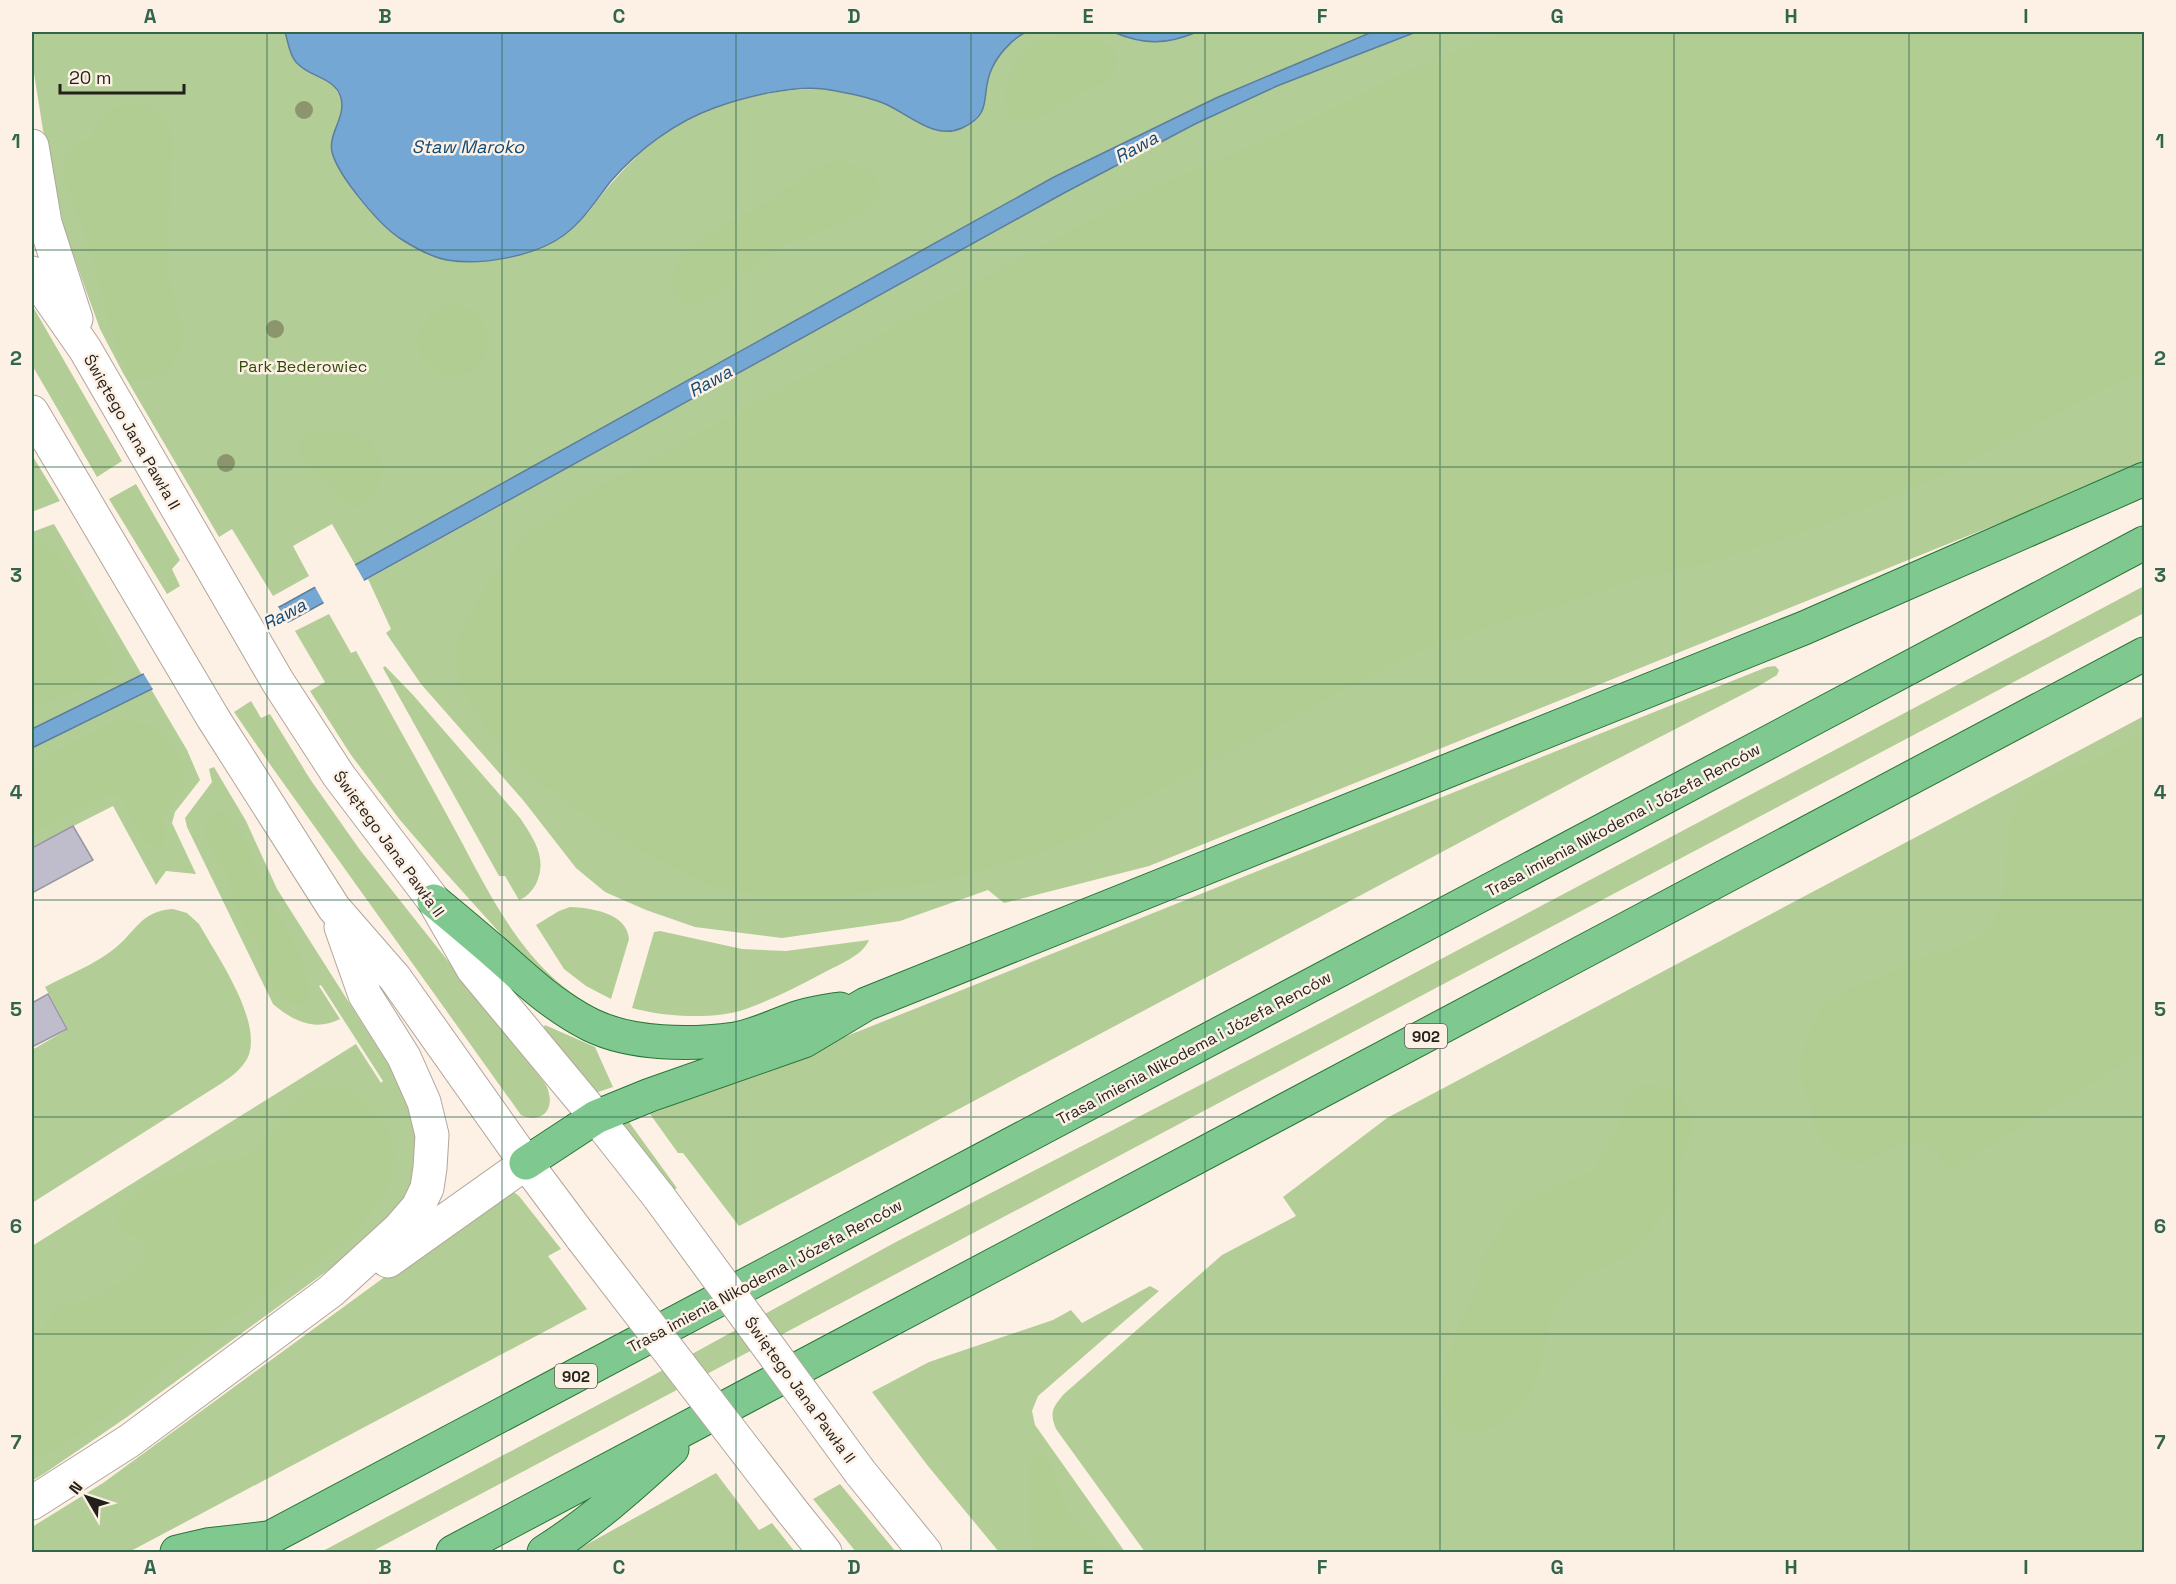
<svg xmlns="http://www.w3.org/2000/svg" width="2176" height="1584" font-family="'Space Grotesk',sans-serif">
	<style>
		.green { fill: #b3cd96 }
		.forest { fill: #b1cd92 }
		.water { fill: #75a7d4; stroke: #5c7e9c; stroke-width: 1.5 }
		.pier { fill: #fdf1e5 }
		.building { fill: #bfbccb; stroke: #9996a4; stroke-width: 1.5 }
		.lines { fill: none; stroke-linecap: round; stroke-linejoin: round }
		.minor-casing { stroke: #b1a69b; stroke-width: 35 }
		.major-casing { stroke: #287637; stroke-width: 35 }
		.minor { stroke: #fff; stroke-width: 33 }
		.major { stroke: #7fc990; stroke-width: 33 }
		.minor-bridge-casing { stroke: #b1a69b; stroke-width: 35; stroke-linecap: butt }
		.minor-bridge { stroke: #fff; stroke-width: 33 }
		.tree { fill: #8d956c }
		.grid { fill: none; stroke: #31664c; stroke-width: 1.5; stroke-opacity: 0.55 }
		.labels { text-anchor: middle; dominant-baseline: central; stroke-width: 5; stroke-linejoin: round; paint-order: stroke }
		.shield { fill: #fdf1e5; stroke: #645e57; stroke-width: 1.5 }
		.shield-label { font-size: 15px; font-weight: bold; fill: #231f1a }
		.park-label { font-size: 16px; fill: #314909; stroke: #fdf1e5 }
		.street-label { font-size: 16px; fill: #231f1a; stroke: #fdf1e5 }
		.water-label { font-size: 18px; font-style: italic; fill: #104a75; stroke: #fdf1e5 }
		.neatline { fill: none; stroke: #31664c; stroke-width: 2 }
		.grid-label { font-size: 20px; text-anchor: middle; font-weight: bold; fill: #31664c }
	</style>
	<rect width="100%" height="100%" fill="#fdf1e5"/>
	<!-- green -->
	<path class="green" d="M 32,32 L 285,32 C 289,45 296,62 308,71 C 320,81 330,76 339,95 C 348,113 334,121 335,135 C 335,145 337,162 341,171 C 356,202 389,231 417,249 L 587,214 C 608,186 630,159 659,138 C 704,105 763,89 819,89 C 838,89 862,96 881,102 C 917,115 932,145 973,122 L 989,75 L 996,60 L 1008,46 L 1026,32 L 1113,32 L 1136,39 L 1179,39 L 1197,32 L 1372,32 L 1216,98 L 1054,177 L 356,566 L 332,524 L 293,546 L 309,576 L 273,596 L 232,529 L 219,537 L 123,373 L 100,329 L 84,285 L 64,228 L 43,130 L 32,61 Z
		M 1416,32 L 2144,32 L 2144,465 L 1149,866 L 1004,903 L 988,890 L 900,921 L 782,938 L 695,927 L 646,910 L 605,892 L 576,868 L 523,800 L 421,684 L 386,633 L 391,629 L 368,579 L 1064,193 L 1195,124 L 1277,86 Z
		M 32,305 L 122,461 L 97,477 L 32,365 Z
		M 32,455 L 60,501 L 32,512 Z
		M 136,484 L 180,560 L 172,569 L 180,586 L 167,594 L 109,499 Z
		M 54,524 L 142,675 L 32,729 L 32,532 Z
		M 2144,586 L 2144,613 L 371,1552 L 321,1552 L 641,1382 L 894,1243 L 1326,1020 Z
		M 329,614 L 351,653 L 356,651 C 386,705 417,760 447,815 C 485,883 519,966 591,1005 L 589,1010 L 568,998 L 508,942 L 444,871 L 400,820 L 351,755 L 310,691 L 325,682 L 295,631 Z
		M 385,666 L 413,695 L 520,818 C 534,839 548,859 536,884 C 532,891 527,897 519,900 L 505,876 L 499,876 L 383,668 Z
		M 1775,666 L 1779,670 L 1777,675 L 1757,687 L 1596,770 L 739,1226 L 683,1153 L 678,1153 L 650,1114 C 1023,967 1394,815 1767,667 Z
		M 151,689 L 187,750 L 200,780 L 175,812 L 172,823 L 196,874 L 166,871 L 156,885 L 113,806 L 32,847 L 32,748 Z
		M 251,701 L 261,718 L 270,714 L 310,779 L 360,850 L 540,1077 C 543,1081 547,1085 548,1090 C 555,1111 541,1124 521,1115 L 274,770 L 234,712 Z
		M 2144,716 L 2144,1552 L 1145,1552 L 1056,1429 C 1049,1412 1053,1407 1064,1394 L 1222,1255 L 1296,1216 L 1283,1197 L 1387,1118 Z
		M 214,767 L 246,821 L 277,889 L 395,1075 L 409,1106 L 417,1139 L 415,1167 L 407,1195 L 364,1244 L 127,1417 L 45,1473 L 32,1481 L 32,1246 L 356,1044 L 381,1083 L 383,1081 L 321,985 L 319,986 L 340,1019 C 315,1032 293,1021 273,1004 L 187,827 L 185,818 L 212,782 L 209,769 Z
		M 570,907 C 592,908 627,913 629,939 L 611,999 L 586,986 L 564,969 L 536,925 L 559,911 Z
		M 173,909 L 187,913 L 199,924 C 217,956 263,1021 248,1057 C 243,1068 231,1077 222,1083 L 32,1203 L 32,1050 L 68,1029 L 45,987 C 67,975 94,965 114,949 C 136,932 140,911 173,909 Z
		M 660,931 L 742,949 L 786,951 L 869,940 C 862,956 840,964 825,972 C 799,986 774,999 746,1009 C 714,1020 664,1017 632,1008 L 654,932 Z
		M 545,1025 L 595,1047 L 613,1087 L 595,1093 L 543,1029 Z
		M 629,1122 L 677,1188 L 669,1192 L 622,1126 Z
		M 511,1190 L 519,1196 L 561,1249 L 548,1256 L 587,1309 L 129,1552 L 32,1552 L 32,1527 L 103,1483 L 442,1235 Z
		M 1150,1286 L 1159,1291 L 1038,1396 L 1032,1411 L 1035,1425 L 1125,1552 L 999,1552 L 928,1466 L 872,1392 L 929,1362 L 1053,1320 L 1071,1310 L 1082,1323 Z
		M 716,1473 L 759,1530 L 772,1523 L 795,1552 L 573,1552 Z
		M 840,1484 L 896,1552 L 856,1552 L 813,1499 Z"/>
	<!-- forest -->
	<path class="forest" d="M 1503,32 L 2144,32 L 2144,373 L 2105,388 L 1939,477 L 1870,506 L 1778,541 L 1700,565 L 1645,576 L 1574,601 L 1497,624 L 1405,657 L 1327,698 L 1261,736 L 1188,773 L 1076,839 L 1034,855 L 941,881 L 835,897 L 765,897 L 706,884 L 653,857 L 605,829 L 567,803 L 511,758 L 489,732 L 468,699 L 458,675 L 455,645 L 468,616 L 497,570 L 525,536 L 595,489 L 801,379 L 1001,268 L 1143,192 L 1293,128 L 1419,66 Z
		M 1077,35 C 1094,38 1119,41 1116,63 C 1116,69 1114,76 1109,79 C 1102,86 1092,86 1084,90 C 1067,99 1056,112 1037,118 C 984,135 1008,55 1037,42 C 1050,35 1063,36 1077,35 Z
		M 127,102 L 140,103 L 159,112 L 166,121 L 171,134 L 173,147 L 170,176 L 168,271 L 179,315 L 184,329 L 182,344 L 176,359 L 165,372 L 155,378 L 142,380 L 131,374 L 123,363 L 111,328 L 87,240 L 64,178 L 64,160 L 72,148 L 90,136 L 99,122 L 110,111 Z
		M 833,162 C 856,163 875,168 882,191 L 873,202 L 850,220 L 791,242 L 764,256 L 728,286 L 703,301 L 694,303 L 683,302 L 676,296 L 672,287 L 672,274 L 683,253 L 721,225 L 755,210 L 821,165 Z
		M 440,306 C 446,306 457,304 463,306 C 478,312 494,335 488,350 C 486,358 481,363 474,368 C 469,372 464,375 458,376 C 451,377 442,374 436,370 C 407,351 415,324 440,306 Z
		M 311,432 C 323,431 347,430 358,435 C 392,450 386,488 360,507 C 355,506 350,505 346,503 C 335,496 334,485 325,477 C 317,469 304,468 300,456 C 298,449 300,444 302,437 Z
		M 41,543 L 57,554 L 79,587 L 111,651 L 112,673 L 92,685 L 32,708 L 32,544 Z
		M 113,722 C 123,723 136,721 146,724 C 166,730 191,765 183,786 C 180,793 167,809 162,817 L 165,829 L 164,844 L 157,849 L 145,842 L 135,827 L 128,812 L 125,798 L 120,795 L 106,794 L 32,833 L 32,773 L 57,750 Z
		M 2144,729 L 2144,1051 L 1949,1171 L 1939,1154 L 1922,1141 L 1902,1144 L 1861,1163 C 1848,1159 1835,1155 1825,1145 C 1814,1133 1813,1118 1810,1103 C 1808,1096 1804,1090 1802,1082 C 1797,1063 1810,1020 1825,1006 C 1833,998 1848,989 1859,984 C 1866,981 1874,981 1881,978 C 1897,969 1912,961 1930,955 C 1949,949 1968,947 1983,932 C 2020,897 1995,841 2020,800 C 2033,777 2064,774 2086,764 C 2107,754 2126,742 2144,729 Z
		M 223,811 C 253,837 251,864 267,896 C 272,906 280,915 285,924 C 298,946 309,974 309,999 L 301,1005 L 288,1003 L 273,987 L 258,946 L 237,914 L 228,880 L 222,865 L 206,841 L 205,826 L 213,815 Z
		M 1642,1084 L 1668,1087 L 1684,1100 L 1693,1121 L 1691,1137 L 1679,1164 L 1680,1179 L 1672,1202 L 1643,1241 L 1620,1260 L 1592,1272 L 1570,1287 L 1551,1312 L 1541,1363 L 1534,1387 L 1519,1408 L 1492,1428 L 1474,1433 L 1455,1429 L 1442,1406 L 1443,1372 L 1454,1337 L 1469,1306 L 1477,1284 L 1481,1260 L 1511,1211 L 1536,1195 L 1593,1171 L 1619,1126 L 1625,1102 Z
		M 316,1086 L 344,1087 L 365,1102 L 386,1125 L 394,1155 L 390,1182 L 375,1207 L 353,1235 L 222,1325 L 183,1354 L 121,1406 L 55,1450 L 32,1459 L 32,1335 L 43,1326 L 60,1307 L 99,1296 L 128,1276 L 144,1260 L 146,1243 L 114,1227 L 122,1206 L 143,1189 L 163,1178 L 188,1170 L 247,1156 L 273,1131 L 296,1100 Z
		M 1040,1451 L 1050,1463 L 1068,1514 L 1081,1528 L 1115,1552 L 1037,1552 C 1026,1533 1029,1522 1030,1501 C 1030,1487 1029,1473 1031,1458 Z"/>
	<!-- water -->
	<path class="water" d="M 285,32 L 1026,32 C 1011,40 996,56 990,73 C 981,97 993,114 962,128 C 934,141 908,113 883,103 C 865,96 843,92 824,89 C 792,85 744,97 714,108 C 675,122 638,150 611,181 C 596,200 584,220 564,235 C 536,256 482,266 447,260 C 431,257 415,248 401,239 C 380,226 338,176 332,152 C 328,133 346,118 341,98 C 335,77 311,78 298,64 C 290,57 288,42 285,32 Z
		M 1113,32 L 1197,32 C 1166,45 1144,45 1113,32 Z
		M 1372,32 L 1416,32 L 1277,86 L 1195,124 L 1064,193 L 292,620 L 32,748 L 32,729 L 283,605 L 1054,177 L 1216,98 Z"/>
	<!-- pier -->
	<path class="pier" d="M 354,563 L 366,584 L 325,605 L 314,585 Z
		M 277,605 L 289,625 L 154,691 L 142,671 Z"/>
	<!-- building -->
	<path class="building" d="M 73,826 L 93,860 L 32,893 L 32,848 Z
		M 48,994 L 67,1029 L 32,1047 L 32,1003 Z"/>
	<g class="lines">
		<!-- minor casing -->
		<g class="minor-casing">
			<path id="minor" d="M 32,146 L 45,223 L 76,319
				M 32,273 L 85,349 L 278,682 L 339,776 L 434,901 L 473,969 L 596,1117 L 659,1197
				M 32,412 L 213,718 L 334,908 L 395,978 L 526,1163 L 582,1238
				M 388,1261 L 526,1163
				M 860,1472 L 925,1552
				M 32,1503 L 129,1441 L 331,1291 L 398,1230 L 418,1207 L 427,1188 L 430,1168 L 432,1135 L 424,1102 L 404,1057 L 365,995 L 341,927
				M 792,1511 L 825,1552"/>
		</g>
		<!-- major casing -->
		<g class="major-casing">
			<path id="major" d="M 434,901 C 455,918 476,936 497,954 C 527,981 555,1007 591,1025 C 632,1045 691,1045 735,1039 C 758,1035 778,1024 800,1017 C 813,1013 827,1011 840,1009
				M 526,1163 L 596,1117 L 650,1095 L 804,1041 L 866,1004 L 1804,628 L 2144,479
				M 177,1552 L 207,1545 L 268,1538
				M 243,1552 L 2144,543
				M 453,1552 L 2144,654
				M 544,1552 C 590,1523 632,1486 672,1449"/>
		</g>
		<!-- minor -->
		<use href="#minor" class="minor"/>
		<!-- major -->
		<use href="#major" class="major"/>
		<!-- minor-bridge casing -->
		<g class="minor-bridge-casing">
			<path id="minor-bridge" d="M 659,1197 L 860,1472
				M 582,1238 L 792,1511"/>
		</g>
		<!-- minor-bridge -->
		<use href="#minor-bridge" class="minor-bridge"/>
	</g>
	<!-- trees -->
	<g class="tree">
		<circle cx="304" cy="110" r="9"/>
		<circle cx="275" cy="329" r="9"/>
		<circle cx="226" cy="463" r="9"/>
	</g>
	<!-- grid -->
	<path class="grid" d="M 267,32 L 267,1552M 502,32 L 502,1552M 736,32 L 736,1552M 971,32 L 971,1552M 1205,32 L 1205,1552M 1440,32 L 1440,1552M 1674,32 L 1674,1552M 1909,32 L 1909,1552M 32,250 L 2144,250M 32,467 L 2144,467M 32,684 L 2144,684M 32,900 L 2144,900M 32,1117 L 2144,1117M 32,1334 L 2144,1334"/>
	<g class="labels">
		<!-- shield labels -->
		<g class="shield">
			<rect x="1405" y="1024" width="42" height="24" rx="4.5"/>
			<rect x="555" y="1364" width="42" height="24" rx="4.5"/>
		</g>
		<g class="shield-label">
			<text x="1426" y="1036">902</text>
			<text x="576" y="1376">902</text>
		</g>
		<!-- park labels -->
		<g class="park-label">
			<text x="303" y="366">Park Bederowiec</text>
		</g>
		<!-- street labels -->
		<g class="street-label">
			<text transform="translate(132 432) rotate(60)">Świętego Jana Pawła II</text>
			<text transform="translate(1623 820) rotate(-28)">Trasa imienia Nikodema i Józefa Renców</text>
			<text transform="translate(389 844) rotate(54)">Świętego Jana Pawła II</text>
			<text transform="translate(1194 1048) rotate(-28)">Trasa imienia Nikodema i Józefa Renców</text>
			<text transform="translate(765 1276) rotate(-28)">Trasa imienia Nikodema i Józefa Renców</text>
			<text transform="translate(800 1390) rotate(54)">Świętego Jana Pawła II</text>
		</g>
		<!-- water labels -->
		<g class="water-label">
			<text x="468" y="146">Staw Maroko</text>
			<text transform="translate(1136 147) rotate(-29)">Rawa</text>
			<text transform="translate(710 381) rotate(-29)">Rawa</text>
			<text transform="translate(284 614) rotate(-28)">Rawa</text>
		</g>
	</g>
	<!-- border -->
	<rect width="2176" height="1584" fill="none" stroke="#fdf1e5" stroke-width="66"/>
	<!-- north arrow -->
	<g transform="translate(87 1497) rotate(309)" stroke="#fdf1e5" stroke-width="4.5" paint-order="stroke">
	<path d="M0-4.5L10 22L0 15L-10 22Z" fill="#231f1a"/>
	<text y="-9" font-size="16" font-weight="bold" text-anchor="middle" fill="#231f1a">N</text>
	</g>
	<!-- scale -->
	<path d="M60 84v9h124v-9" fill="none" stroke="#231f1a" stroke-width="3"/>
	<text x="69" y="84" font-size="18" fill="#231f1a" stroke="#fdf1e5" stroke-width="4.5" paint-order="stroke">20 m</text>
	<rect x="33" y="33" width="2110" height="1518" class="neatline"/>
	<g class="grid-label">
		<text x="150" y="23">A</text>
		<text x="385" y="23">B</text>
		<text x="619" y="23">C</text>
		<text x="854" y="23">D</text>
		<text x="1088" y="23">E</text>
		<text x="1322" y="23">F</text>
		<text x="1557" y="23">G</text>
		<text x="1791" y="23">H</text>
		<text x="2026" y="23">I</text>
		<text x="16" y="148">1</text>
		<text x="2160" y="148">1</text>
		<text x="16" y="365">2</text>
		<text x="2160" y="365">2</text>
		<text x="16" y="582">3</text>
		<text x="2160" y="582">3</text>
		<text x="16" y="799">4</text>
		<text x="2160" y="799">4</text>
		<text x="16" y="1016">5</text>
		<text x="2160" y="1016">5</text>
		<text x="16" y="1233">6</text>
		<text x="2160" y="1233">6</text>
		<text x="16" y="1449">7</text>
		<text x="2160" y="1449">7</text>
		<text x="150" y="1574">A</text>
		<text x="385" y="1574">B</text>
		<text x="619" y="1574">C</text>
		<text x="854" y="1574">D</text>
		<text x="1088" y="1574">E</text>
		<text x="1322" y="1574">F</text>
		<text x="1557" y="1574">G</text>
		<text x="1791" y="1574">H</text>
		<text x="2026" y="1574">I</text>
	</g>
</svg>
